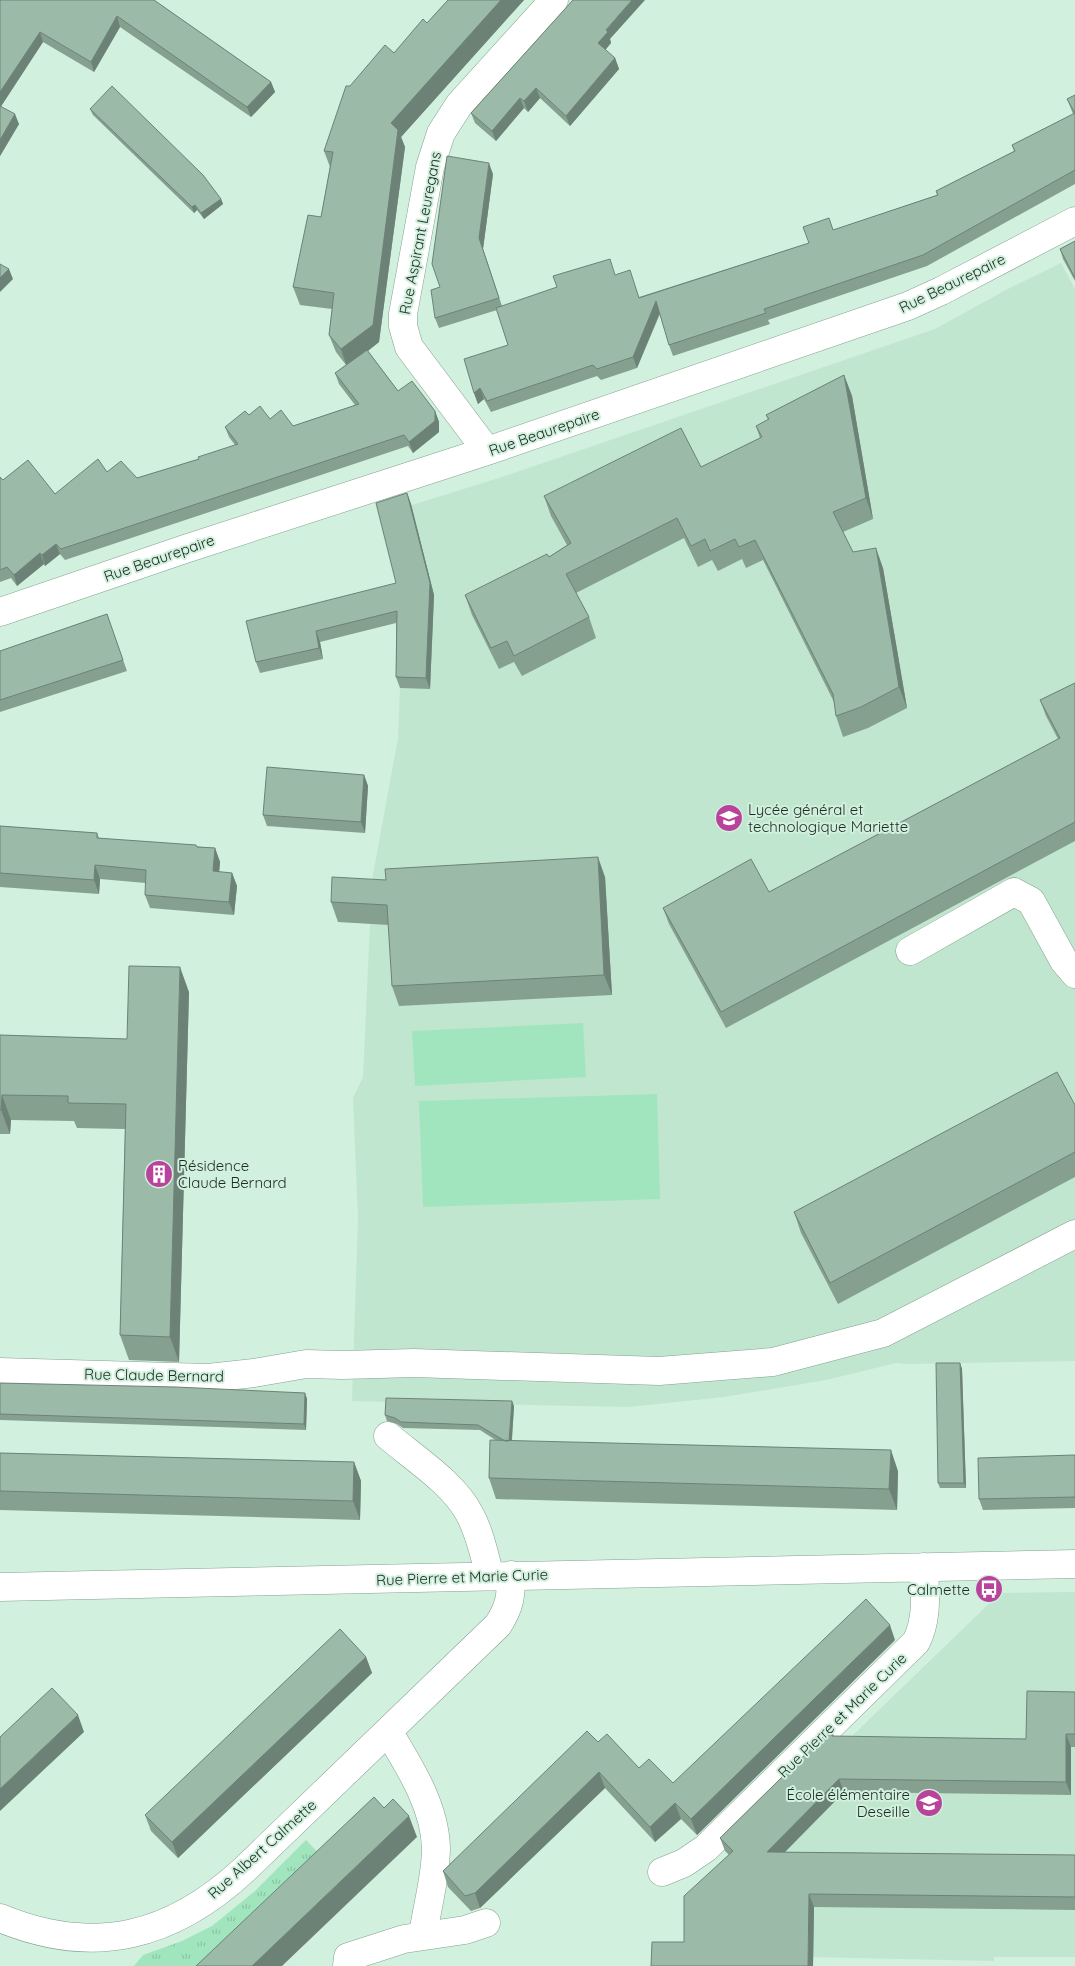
<svg xmlns="http://www.w3.org/2000/svg" width="1075" height="1966" font-family="Quicksand,sans-serif">
	<style>
		.built { fill: #c0e6cf }
		.grass { fill: url(#grass-tufts) }
		.garden { fill: #a1e5be }
		.lines { fill: none; stroke-linecap: round; stroke-linejoin: round }
		.minor-casing { stroke: #84a190; stroke-width: 29 }
		.minor { stroke: #fff; stroke-width: 28 }
		.wall { fill: #86a090 }
		.shaded-wall { fill: #6d8276 }
		.building { fill: #9cbaa8; stroke: #6d8276 }
		.labels { text-anchor: middle; dominant-baseline: central; stroke-width: 4; stroke-linejoin: round; paint-order: stroke }
		.street-label { font-size: 15px; fill: #1e2a23; stroke: #d1f0dd }
		.poi-label { font-size: 15px; fill: #1e2a23; stroke: #d1f0dd; text-anchor: start }
	</style>
	<defs>
		<pattern id="grass-tufts" width="24" height="20" patternUnits="userSpaceOnUse" patternTransform="scale(1.25)"><rect width="24" height="20" fill="#a1e5be"/><path d="M3 7l-1-3M5 7V3M7 7l1-3M15 17l-1-3M17 17v-4M19 17l1-3" fill="none" stroke="#8ac5a3"/></pattern>
	</defs>
	<rect width="100%" height="100%" fill="#d1f0dd"/>
	<!-- built -->
	<path class="built" d="M 1061,263 L 1075,289 L 1075,1361 L 908,1364 L 896,1363 L 826,1380 L 724,1397 L 628,1407 L 352,1401 L 358,1218 L 353,1098 L 363,1077 L 370,924 L 364,924 L 398,738 L 400,688 L 401,627 L 398,589 L 380,515 L 502,477 L 935,329 L 1004,291 Z
		M 1075,1592 L 1075,1957 L 994,1957 L 994,1961 L 813,1957 L 729,1855 L 1000,1593 Z"/>
	<!-- grass -->
	<path class="grass" d="M 306,1840 L 329,1864 L 221,1966 L 134,1966 L 143,1955 L 182,1941 L 212,1926 L 255,1891 Z"/>
	<!-- garden -->
	<path class="garden" d="M 583,1023 L 586,1077 L 415,1086 L 412,1031 Z
		M 657,1094 L 660,1199 L 423,1207 L 419,1101 Z"/>
	<g class="lines">
		<!-- minor casing -->
		<g class="minor-casing">
			<path id="minor" d="M 487,451 L 409,347 L 403,326 L 403,314 L 430,167 L 441,133 L 459,105 L 554,0
				M 0,612 L 185,549 L 487,451 L 908,306 L 941,291 L 1075,221
				M 910,951 L 1014,892 L 1031,901 L 1064,961 L 1075,974
				M 0,1372 L 208,1378 L 254,1373 L 306,1364 L 343,1365 L 414,1363 L 659,1371 L 773,1362 L 883,1333 L 1075,1234
				M 388,1436 C 414,1458 453,1483 469,1513 C 480,1532 484,1555 490,1576
				M 0,1587 L 1075,1564
				M 388,1731 C 409,1766 435,1806 436,1848 C 436,1876 427,1907 423,1935
				M 662,1872 L 684,1863 L 706,1848 L 916,1642 C 928,1619 925,1593 924,1567
				M 0,1918 C 94,1957 172,1937 245,1869 L 498,1625 C 510,1606 511,1597 511,1575
				M 347,1966 L 348,1957 L 404,1939 L 465,1930 L 486,1923"/>
		</g>
		<!-- minor -->
		<use href="#minor" class="minor"/>
	</g>
	<!-- wall -->
	<path class="wall" d="M 0,0 L 154,0 L 271,82 L 275,92 L 251,117 L 120,27 L 94,72 L 43,42 L 1,106 L 19,124 L 0,156 Z
		M 448,0 L 524,0 L 401,137 L 405,147 L 379,342 L 368,351 L 398,391 L 435,411 L 439,422 L 439,432 L 413,453 L 408,446 L 65,560 L 60,554 L 45,566 L 44,564 L 17,586 L 11,578 L 0,582 L 0,477 L 3,480 L 55,494 L 107,472 L 137,478 L 199,459 L 235,445 L 229,437 L 225,427 L 249,415 L 270,419 L 293,426 L 355,405 L 339,384 L 335,373 L 346,365 L 336,352 L 329,335 L 332,309 L 300,305 L 293,287 L 321,217 L 330,167 L 324,151 L 350,86 L 394,53 L 427,23 Z
		M 610,39 L 611,43 L 605,50 L 615,58 L 619,69 L 570,126 L 540,98 L 528,112 L 524,108 L 496,141 L 475,123 L 471,113 Z
		M 1075,95 L 1075,184 L 927,266 L 768,320 L 770,324 L 673,356 L 669,345 L 660,314 L 637,368 L 601,380 L 597,376 L 491,412 L 484,399 L 478,404 L 474,393 L 508,345 L 497,310 L 439,328 L 435,318 L 440,287 L 493,174 L 483,249 L 502,306 L 615,275 L 639,297 L 809,243 L 834,230 L 937,195 L 936,191 L 1014,151 L 1012,145 L 1073,114 L 1067,99 Z
		M 90,109 L 221,199 L 223,204 L 204,219 L 197,210 L 194,213 L 93,115 Z
		M 1075,241 L 1075,281 L 1063,259 L 1060,249 Z
		M 844,375 L 852,396 L 873,519 L 843,532 L 853,552 L 883,568 L 907,708 L 868,728 L 843,737 L 836,716 L 834,702 L 763,560 L 746,568 L 742,559 L 718,571 L 712,560 L 698,567 L 684,538 L 576,593 L 589,617 L 596,638 L 522,676 L 514,662 L 499,669 L 472,615 L 465,595 L 549,557 L 567,545 L 551,516 L 544,496 L 701,467 L 760,438 L 756,426 L 768,420 L 766,415 Z
		M 407,493 L 411,504 L 434,595 L 430,689 L 400,688 L 396,677 L 396,623 L 320,642 L 323,659 L 260,673 L 256,662 L 396,583 Z
		M 107,614 L 127,671 L 0,712 L 0,651 Z
		M 1075,683 L 1075,841 L 726,1028 L 669,924 L 663,908 L 769,892 L 1058,739 L 1046,716 L 1040,700 Z
		M 364,775 L 368,786 L 365,833 L 267,826 L 263,815 Z
		M 0,826 L 97,833 L 99,838 L 215,848 L 220,862 L 219,872 L 232,873 L 237,886 L 234,915 L 150,908 L 145,895 L 146,883 L 100,879 L 99,894 L 0,887 Z
		M 605,877 L 612,995 L 399,1006 L 392,986 L 389,925 L 338,922 L 331,902 L 386,880 Z
		M 189,992 L 179,1362 L 129,1360 L 120,1335 L 125,1129 L 77,1128 L 74,1121 L 11,1120 L 10,1134 L 0,1134 L 0,1035 L 127,1039 Z
		M 1075,1105 L 1075,1177 L 838,1304 L 801,1233 L 794,1212 Z
		M 960,1363 L 962,1369 L 966,1488 L 940,1488 L 938,1483 Z
		M 0,1383 L 305,1393 L 307,1399 L 306,1430 L 0,1420 Z
		M 514,1406 L 512,1441 L 898,1471 L 897,1510 L 496,1499 L 489,1478 L 497,1441 L 480,1430 L 403,1428 L 397,1424 L 387,1421 L 385,1415 Z
		M 0,1453 L 354,1462 L 361,1481 L 360,1520 L 0,1510 Z
		M 1075,1455 L 1075,1508 L 983,1510 L 979,1499 Z
		M 895,1640 L 697,1835 L 681,1819 L 655,1842 L 605,1788 L 480,1908 L 471,1911 L 448,1887 L 443,1871 L 598,1742 L 639,1768 L 673,1783 Z
		M 366,1657 L 372,1673 L 178,1858 L 151,1831 L 145,1815 Z
		M 1075,1692 L 1075,1747 L 1071,1747 L 1071,1795 L 844,1792 L 785,1852 L 1075,1855 L 1075,1910 L 814,1907 L 813,1966 L 651,1966 L 684,1942 L 729,1855 L 725,1851 L 720,1838 L 831,1729 L 834,1736 L 1026,1739 Z"/>
	<!-- shaded-wall -->
	<path class="shaded-wall" d="M 501,0 L 524,0 L 401,137 L 405,147 L 379,342 L 347,367 L 341,349 L 391,123 Z
		M 632,0 L 645,0 L 610,39 L 611,43 L 602,54 L 598,43 L 606,30 Z
		M 117,16 L 120,27 L 94,72 L 91,62 Z
		M 40,32 L 43,42 L 0,108 L 0,92 Z
		M 615,58 L 619,69 L 570,126 L 566,116 Z
		M 271,82 L 275,92 L 251,117 L 247,107 Z
		M 536,88 L 540,98 L 528,112 L 524,101 Z
		M 520,98 L 524,108 L 496,141 L 492,131 Z
		M 15,114 L 19,124 L 0,156 L 0,140 Z
		M 489,163 L 493,174 L 483,249 L 503,308 L 479,238 Z
		M 221,199 L 223,204 L 204,219 L 201,213 Z
		M 195,205 L 197,210 L 194,213 L 192,207 Z
		M 9,269 L 13,279 L 0,292 L 0,278 Z
		M 656,301 L 660,312 L 637,368 L 633,357 Z
		M 844,375 L 852,396 L 873,519 L 866,498 Z
		M 480,388 L 484,399 L 478,404 L 474,393 Z
		M 435,411 L 439,422 L 439,432 L 413,453 L 409,442 Z
		M 407,493 L 411,504 L 434,595 L 430,689 L 426,678 Z
		M 56,544 L 60,554 L 45,566 L 42,555 Z
		M 876,548 L 883,568 L 907,708 L 899,687 Z
		M 40,553 L 44,564 L 17,586 L 14,575 Z
		M 316,631 L 320,642 L 323,659 L 319,648 Z
		M 364,775 L 368,786 L 365,833 L 361,822 Z
		M 215,848 L 220,862 L 218,885 L 213,871 Z
		M 598,857 L 605,877 L 612,995 L 604,975 Z
		M 95,865 L 100,879 L 99,894 L 94,880 Z
		M 232,873 L 237,886 L 234,915 L 229,902 Z
		M 180,967 L 189,992 L 179,1362 L 170,1337 Z
		M 2,1095 L 11,1120 L 10,1134 L 1,1110 Z
		M 960,1363 L 962,1369 L 966,1488 L 964,1483 Z
		M 305,1393 L 307,1399 L 306,1430 L 304,1424 Z
		M 512,1401 L 514,1406 L 511,1449 L 509,1443 Z
		M 891,1450 L 898,1471 L 897,1510 L 889,1489 Z
		M 354,1462 L 361,1481 L 360,1520 L 353,1501 Z
		M 890,1625 L 895,1640 L 697,1835 L 691,1819 Z
		M 366,1657 L 372,1673 L 178,1858 L 172,1842 Z
		M 78,1715 L 84,1732 L 0,1811 L 0,1789 Z
		M 1066,1734 L 1071,1747 L 1071,1795 L 1066,1782 Z
		M 599,1772 L 605,1788 L 480,1908 L 475,1893 Z
		M 839,1779 L 844,1792 L 772,1865 L 767,1852 Z
		M 675,1803 L 681,1819 L 655,1842 L 650,1827 Z
		M 409,1816 L 417,1837 L 282,1966 L 252,1966 Z
		M 809,1894 L 814,1907 L 813,1966 L 808,1966 Z"/>
	<!-- building -->
	<path class="building" d="M 0,0 L 154,0 L 271,82 L 247,107 L 117,16 L 91,62 L 40,32 L 0,92 Z
		M 448,0 L 501,0 L 391,123 L 398,130 L 373,325 L 341,349 L 329,335 L 334,293 L 293,287 L 308,215 L 321,217 L 333,152 L 324,151 L 346,86 L 350,86 L 385,45 L 394,53 L 423,19 L 427,23 Z
		M 573,0 L 632,0 L 606,30 L 608,32 L 598,43 L 615,58 L 566,116 L 536,88 L 524,101 L 520,98 L 492,131 L 471,113 Z
		M 112,86 L 203,175 L 221,199 L 201,213 L 195,205 L 192,207 L 90,109 Z
		M 1075,95 L 1075,113 L 1067,99 Z
		M 0,106 L 15,114 L 0,140 Z
		M 1075,113 L 1075,170 L 923,255 L 764,309 L 766,313 L 669,345 L 656,301 L 633,357 L 597,369 L 593,365 L 487,401 L 480,388 L 474,393 L 464,359 L 508,345 L 496,308 L 557,287 L 553,276 L 610,259 L 615,275 L 630,270 L 639,298 L 809,243 L 803,227 L 829,218 L 833,230 L 938,195 L 936,191 L 1015,151 L 1012,145 Z
		M 447,156 L 489,163 L 479,238 L 499,298 L 435,318 L 431,290 L 440,287 L 432,264 Z
		M 1075,241 L 1075,278 L 1060,249 Z
		M 0,264 L 9,269 L 0,278 Z
		M 367,350 L 398,391 L 412,381 L 435,411 L 435,421 L 409,442 L 404,435 L 61,549 L 56,544 L 42,555 L 40,553 L 14,575 L 7,567 L 0,570 L 0,477 L 3,480 L 28,460 L 55,494 L 98,459 L 107,472 L 121,461 L 137,478 L 199,459 L 198,457 L 238,444 L 225,427 L 245,411 L 249,415 L 260,406 L 270,419 L 281,410 L 293,426 L 359,404 L 335,373 Z
		M 844,375 L 866,498 L 833,512 L 853,552 L 876,548 L 899,687 L 861,707 L 836,716 L 833,694 L 755,540 L 739,547 L 735,539 L 710,551 L 705,539 L 691,546 L 677,518 L 566,574 L 589,617 L 514,656 L 507,641 L 491,648 L 465,595 L 547,554 L 549,557 L 571,543 L 544,496 L 681,428 L 701,467 L 762,437 L 756,426 L 769,419 L 766,415 Z
		M 407,493 L 430,583 L 426,678 L 396,677 L 397,611 L 316,631 L 319,648 L 256,662 L 246,621 L 396,583 L 376,503 Z
		M 107,614 L 123,660 L 0,700 L 0,651 Z
		M 1075,683 L 1075,822 L 721,1012 L 663,908 L 751,859 L 769,892 L 1060,738 L 1040,700 Z
		M 267,767 L 364,775 L 361,822 L 263,815 Z
		M 0,826 L 97,833 L 97,838 L 196,845 L 197,847 L 215,848 L 213,871 L 232,873 L 229,902 L 145,895 L 146,870 L 95,865 L 94,880 L 0,873 Z
		M 598,857 L 604,975 L 392,986 L 387,905 L 331,902 L 332,877 L 386,880 L 385,869 Z
		M 129,966 L 180,967 L 170,1337 L 120,1335 L 126,1104 L 68,1103 L 68,1096 L 2,1095 L 1,1110 L 0,1110 L 0,1035 L 127,1039 Z
		M 1057,1072 L 1075,1105 L 1075,1152 L 830,1283 L 794,1212 Z
		M 936,1363 L 960,1363 L 964,1483 L 938,1483 Z
		M 0,1383 L 176,1387 L 305,1393 L 304,1424 L 0,1414 Z
		M 386,1398 L 512,1401 L 509,1441 L 505,1441 L 478,1425 L 401,1422 L 395,1418 L 385,1415 Z
		M 490,1440 L 891,1450 L 889,1489 L 489,1478 Z
		M 0,1453 L 354,1462 L 353,1501 L 0,1491 Z
		M 1075,1455 L 1075,1497 L 979,1499 L 978,1458 Z
		M 866,1599 L 890,1625 L 691,1819 L 675,1803 L 650,1827 L 599,1772 L 475,1893 L 465,1896 L 443,1871 L 587,1731 L 598,1742 L 607,1734 L 639,1768 L 649,1759 L 673,1783 Z
		M 340,1629 L 366,1657 L 172,1842 L 145,1815 Z
		M 52,1688 L 78,1715 L 0,1789 L 0,1737 Z
		M 1027,1691 L 1075,1692 L 1075,1734 L 1066,1734 L 1066,1782 L 839,1779 L 767,1852 L 1075,1855 L 1075,1897 L 809,1894 L 808,1966 L 651,1966 L 652,1942 L 684,1942 L 684,1896 L 733,1851 L 720,1838 L 831,1729 L 832,1736 L 1026,1739 Z
		M 374,1797 L 384,1808 L 393,1799 L 409,1816 L 252,1966 L 196,1966 Z"/>
	<!-- icons -->
	<defs>
		<g id="school-disc" transform="scale(1.4375)"><circle r="9.5" fill="#b8439b" stroke="#d1f0dd"/><path d="M0-5L7-2L0 1L-7-2ZM-4 1L0 2.5L4 1V4Q0 6-4 4Z" fill="#fff"/></g>
		<g id="building-disc" transform="scale(1.4375)"><circle r="9.5" fill="#b8439b" stroke="#d1f0dd"/><path d="M-4-6H4V6H1V3H-1V6H-4ZM-2.5-4.3h1.7v1.8h-1.7ZM.8-4.3h1.7v1.8H.8ZM-2.5-1h1.7V.8h-1.7ZM.8-1h1.7V.8H.8Z" fill="#fff"/></g>
		<g id="bus-disc" transform="scale(1.4375)"><circle r="9.5" fill="#b8439b" stroke="#d1f0dd"/><path d="M-5-6H5V4H4V6H2V4H-2V6H-4V4H-5ZM-3.5-4V0h7V-4ZM-3.5 1.2v1.5H-2V1.2ZM2 1.2v1.5H3.5V1.2Z" fill="#fff"/></g>
	</defs>
	<g fill-rule="evenodd">
		<use href="#school-disc" x="729" y="818"/>
		<use href="#building-disc" x="159" y="1174"/>
		<use href="#bus-disc" x="989" y="1589"/>
		<use href="#school-disc" x="929" y="1803"/>
	</g>
	<g class="labels">
		<!-- street labels -->
		<g class="street-label">
			<text transform="translate(420 233) rotate(-79)">Rue Aspirant Leuregans</text>
			<text transform="translate(952 283) rotate(-26)">Rue Beaurepaire</text>
			<text transform="translate(544 432) rotate(-19)">Rue Beaurepaire</text>
			<text transform="translate(159 558) rotate(-19)">Rue Beaurepaire</text>
			<text transform="translate(154 1375) rotate(1)">Rue Claude Bernard</text>
			<text transform="translate(462 1577) rotate(-2)">Rue Pierre et Marie Curie</text>
			<text transform="translate(842 1715) rotate(-44)">Rue Pierre et Marie Curie</text>
			<text transform="translate(262 1849) rotate(-42)">Rue Albert Calmette</text>
		</g>
		<!-- poi labels -->
		<g class="poi-label">
			<text x="748" y="809">Lycée général et<tspan x="748" dy="17">technologique Mariette</tspan></text>
			<text x="178" y="1165">Résidence<tspan x="178" dy="17">Claude Bernard</tspan></text>
			<text x="970" y="1589" text-anchor="end">Calmette</text>
			<text x="910" y="1794" text-anchor="end">École élémentaire<tspan x="910" dy="17">Deseille</tspan></text>
		</g>
	</g>
</svg>
